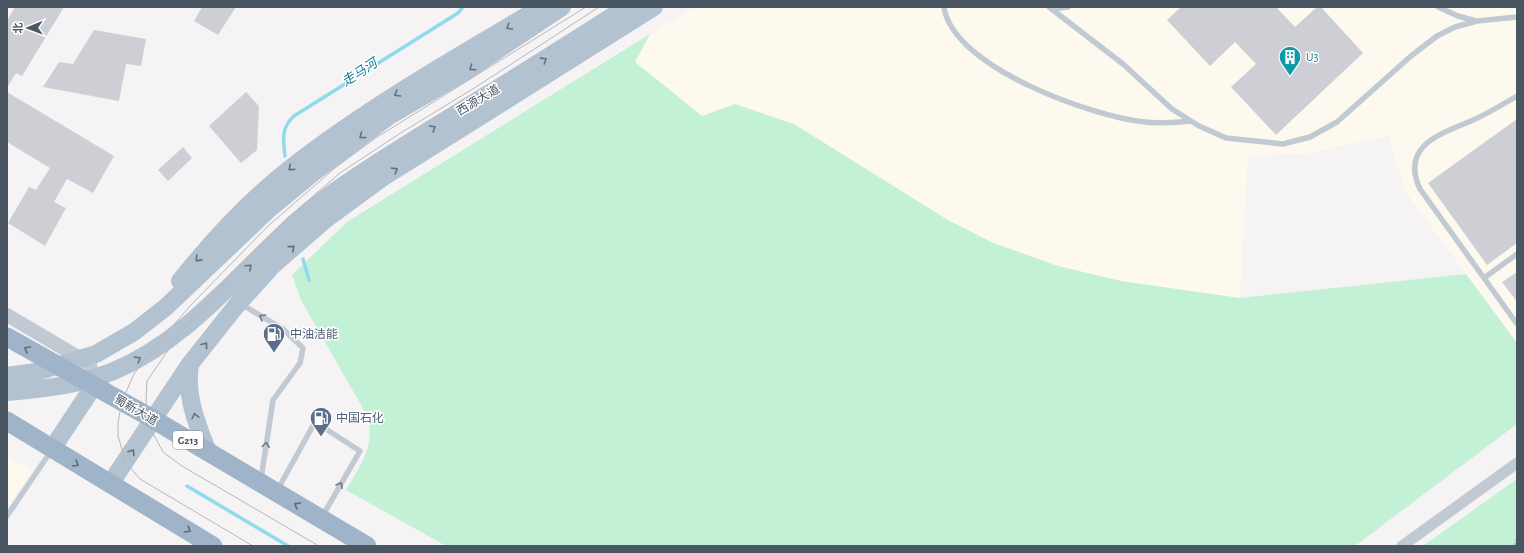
<svg xmlns="http://www.w3.org/2000/svg" width="1524" height="553" font-family="'Alegreya Sans','Noto Sans SC',sans-serif">
	<style>
		.commercial { fill: #fdf9ef }
		.green { fill: #c3f1d5 }
		.lines { fill: none; stroke-linecap: round; stroke-linejoin: round }
		.stream { stroke: #90daee; stroke-width: 3.5 }
		.building { fill: #cdcfd5 }
		.path { stroke: #7ad0a6; stroke-width: 2; stroke-dasharray: 3 2; stroke-linecap: butt }
		.service { stroke: #c1cad2; stroke-width: 5.5 }
		.minor { stroke: #c1cad2; stroke-width: 11 }
		.tertiary { stroke: #c1cad2; stroke-width: 14 }
		.primary { stroke: #b3c2d1; stroke-width: 18 }
		.trunk { stroke: #9fb4c9; stroke-width: 19 }
		.tram { stroke: #b5b8bd; stroke-width: 1 }
		.oneway { stroke: #64717d }
		.oneway2 { stroke: #6e7983 }
		.oneway3 { stroke: #5b6976 }
		.labels { text-anchor: middle; dominant-baseline: central; stroke-width: 3; stroke-linejoin: round; paint-order: stroke }
		.shield { fill: #fff; stroke: #808990; stroke-width: 1 }
		.shield-label { font-size: 11px; font-weight: bold; fill: #4a5661 }
		.culture-label { font-size: 12px; fill: #0d838f; stroke: #fff; text-anchor: start }
		.street-label { font-size: 12px; fill: #4a5661; stroke: #fff }
		.service-label { font-size: 12px; fill: #4e5e75; stroke: #fff; text-anchor: start }
		.water-label { font-size: 13px; font-style: italic; fill: #0c7c9b; stroke: #fff }
	</style>
	<rect width="100%" height="100%" fill="#f5f3f3"/>
	<!-- commercial -->
	<path class="commercial" d="M 695,7 L 1517,7 L 1517,343 L 1405,191 L 1388,136 L 1311,153 L 1248,157 L 1240,298 L 1121,281 L 1058,266 L 991,242 L 948,220 L 735,104 L 702,116 L 635,62 L 650,34 Z
		M 7,456 L 32,471 L 7,507 Z"/>
	<!-- green -->
	<path class="green" d="M 650,34 L 635,62 L 702,116 L 735,104 L 794,124 L 948,220 L 991,242 L 1058,266 L 1121,281 L 1240,298 L 1466,274 L 1517,343 L 1517,424 L 1355,546 L 446,546 L 346,490 C 361,464 373,450 369,419 L 301,300 L 292,275 L 347,222 Z
		M 1517,479 L 1517,546 L 1423,546 Z"/>
	<g class="lines">
		<!-- stream -->
		<path class="stream" d="M 285,156 C 283,139 281,128 294,116 L 458,13 L 463,7
			M 303,259 L 309,280
			M 187,486 L 288,546"/>
	</g>
	<!-- building -->
	<path class="building" d="M 15,7 L 64,7 L 22,76 L 16,73 L 7,88 L 7,21 Z
		M 202,7 L 236,7 L 218,35 L 194,21 Z
		M 1181,7 L 1276,7 L 1295,27 L 1317,7 L 1321,7 L 1363,53 L 1276,135 L 1231,87 L 1256,64 L 1235,42 L 1210,66 L 1167,20 Z
		M 94,30 L 146,39 L 141,66 L 126,64 L 119,101 L 43,87 L 59,62 L 73,64 Z
		M 7,92 L 114,156 L 93,193 L 67,179 L 54,202 L 66,208 L 45,246 L 8,223 L 29,187 L 36,190 L 50,168 L 7,142 Z
		M 246,92 L 259,106 L 257,150 L 241,163 L 209,126 Z
		M 1517,119 L 1517,243 L 1487,265 L 1428,183 Z
		M 183,147 L 192,158 L 168,181 L 158,170 Z
		M 1517,272 L 1517,302 L 1502,282 Z"/>
	<g class="lines">
		<!-- path -->
		<path class="path" d="M 1514,546 L 1517,539"/>
		<!-- service -->
		<path class="service" d="M 944,7 C 952,67 1093,117 1145,122 C 1160,124 1176,122 1191,121
			M 1049,7 L 1123,64 L 1172,109 L 1199,126 L 1226,138 L 1283,144 L 1310,137 L 1337,122 L 1411,56 L 1437,36 L 1455,27 L 1477,21 L 1517,17
			M 1438,7 L 1458,16 L 1476,21
			M 1052,9 L 1068,7
			M 1517,96 C 1502,105 1487,114 1471,121 C 1440,134 1400,146 1420,189 L 1517,324
			M 1484,278 L 1517,254
			M 241,304 L 283,329 L 303,348 L 300,363 L 273,400 L 261,479
			M 278,489 L 315,422 L 360,451 L 322,517
			M 7,516 L 51,451"/>
		<!-- minor -->
		<path class="minor" d="M 1402,546 L 1517,463"/>
		<!-- tertiary -->
		<path class="tertiary" d="M 7,315 L 90,364 L 93,387"/>
		<!-- primary -->
		<path class="primary" d="M 180,281 C 212,241 252,198 292,167 C 368,108 452,60 535,11
			M 190,364 C 185,395 197,425 208,452
			M 7,376 L 36,372 L 96,354 L 134,332 L 166,307 L 269,209 L 314,172 L 389,116 L 463,73 L 562,7
			M 7,392 C 44,389 81,385 116,370 C 202,333 256,248 331,194 C 380,159 433,128 485,96 C 533,67 580,37 627,7
			M 52,449 L 93,387 L 103,375
			M 110,484 L 190,364 L 236,306 L 273,265 L 326,219 L 382,178 L 654,7"/>
		<!-- trunk -->
		<path class="trunk" d="M 7,337 L 146,415 L 367,546
			M 7,421 L 213,546"/>
		<!-- tram -->
		<path class="tram" d="M 253,546 L 140,479 L 126,463 L 118,436 L 118,423 L 122,401 L 134,374 L 143,361 L 190,306 L 268,226 L 335,168 L 374,139 L 586,7
			M 319,546 L 182,466 L 163,452 L 149,426 L 146,401 L 147,381 L 182,330 L 238,267 L 284,221 L 340,173 L 399,134 L 476,87 L 599,7"/>
	</g>
	<!-- one-way arrows -->
	<defs><path id="oneway-chevron" d="M-2-3.5L2.5 0L-2 3.5" fill="none" stroke-width="1.6" stroke-linecap="round" stroke-linejoin="round"/></defs>
	<g class="oneway">
		<use href="#oneway-chevron" transform="translate(509 27) rotate(149)"/>
		<use href="#oneway-chevron" transform="translate(544 60) rotate(-32)"/>
		<use href="#oneway-chevron" transform="translate(472 68) rotate(146)"/>
		<use href="#oneway-chevron" transform="translate(397 94) rotate(149)"/>
		<use href="#oneway-chevron" transform="translate(433 128) rotate(-31)"/>
		<use href="#oneway-chevron" transform="translate(362 136) rotate(143)"/>
		<use href="#oneway-chevron" transform="translate(291 168) rotate(140)"/>
		<use href="#oneway-chevron" transform="translate(395 170) rotate(-32)"/>
		<use href="#oneway-chevron" transform="translate(292 248) rotate(-41)"/>
		<use href="#oneway-chevron" transform="translate(198 259) rotate(132)"/>
		<use href="#oneway-chevron" transform="translate(249 267) rotate(-43)"/>
		<use href="#oneway-chevron" transform="translate(205 345) rotate(-52)"/>
		<use href="#oneway-chevron" transform="translate(138 359) rotate(-32)"/>
		<use href="#oneway-chevron" transform="translate(195 416) rotate(-103)"/>
		<use href="#oneway-chevron" transform="translate(132 452) rotate(-58)"/>
	</g>
	<g class="oneway2">
		<use href="#oneway-chevron" transform="translate(262 317) rotate(-149)"/>
		<use href="#oneway-chevron" transform="translate(266 445) rotate(-82)"/>
		<use href="#oneway-chevron" transform="translate(340 485) rotate(-60)"/>
	</g>
	<g class="oneway3">
		<use href="#oneway-chevron" transform="translate(27 349) rotate(-150)"/>
		<use href="#oneway-chevron" transform="translate(76 464) rotate(31)"/>
		<use href="#oneway-chevron" transform="translate(297 505) rotate(-149)"/>
		<use href="#oneway-chevron" transform="translate(188 530) rotate(31)"/>
	</g>
	<!-- icons -->
	<defs>
		<g id="building-pin" transform="scale(1.15)"><path d="M0 17L-7.5 6A9.5 9.5 0 1 1 7.5 6Z" fill="#0f9aa8" stroke="#fff"/><path d="M-4-6H4V6H1V3H-1V6H-4ZM-2.5-4.3h1.7v1.8h-1.7ZM.8-4.3h1.7v1.8H.8ZM-2.5-1h1.7V.8h-1.7ZM.8-1h1.7V.8H.8Z" fill="#fff"/></g>
		<g id="fuel-pin" transform="scale(1.15)"><path d="M0 17L-7.5 6A9.5 9.5 0 1 1 7.5 6Z" fill="#5c6f8a" stroke="#fff"/><path d="M-5.5-6h7V0h2V4h1.3V-2.5L3-4.5l.8-.8L6-3V5H2.5V1h-1V6h-7ZM-4.2-4.7v3.2H.2V-4.7Z" fill="#fff"/></g>
	</defs>
	<g fill-rule="evenodd">
		<use href="#building-pin" x="1290" y="57"/>
		<use href="#fuel-pin" x="274" y="334"/>
		<use href="#fuel-pin" x="321" y="418"/>
	</g>
	<g class="labels">
		<!-- shield labels -->
		<rect class="shield" x="173" y="431" width="30" height="18" rx="3"/>
		<g class="shield-label">
			<text x="188" y="440">G213</text>
		</g>
		<!-- culture labels -->
		<g class="culture-label">
			<text x="1306" y="57">U3</text>
		</g>
		<!-- street labels -->
		<g class="street-label">
			<text transform="translate(478 100) rotate(-31)">西源大道</text>
			<text transform="translate(136 410) rotate(30)">蜀新大道</text>
		</g>
		<!-- service labels -->
		<g class="service-label">
			<text x="290" y="334">中油洁能</text>
			<text x="336" y="418">中国石化</text>
		</g>
		<!-- water labels -->
		<g class="water-label">
			<text transform="translate(360 73) rotate(-33)">走马河</text>
		</g>
	</g>
	<!-- border -->
	<rect width="1524" height="553" fill="none" stroke="#4a5661" stroke-width="16"/>
	<!-- north arrow -->
	<g transform="translate(28 28) rotate(269)" stroke="#ffffff" stroke-width="3" paint-order="stroke">
	<path d="M0-3L7 15L0 10L-7 15Z" fill="#4a5661"/>
	<text y="-6" font-size="11" font-weight="bold" text-anchor="middle" fill="#4a5661">北</text>
	</g>
</svg>
